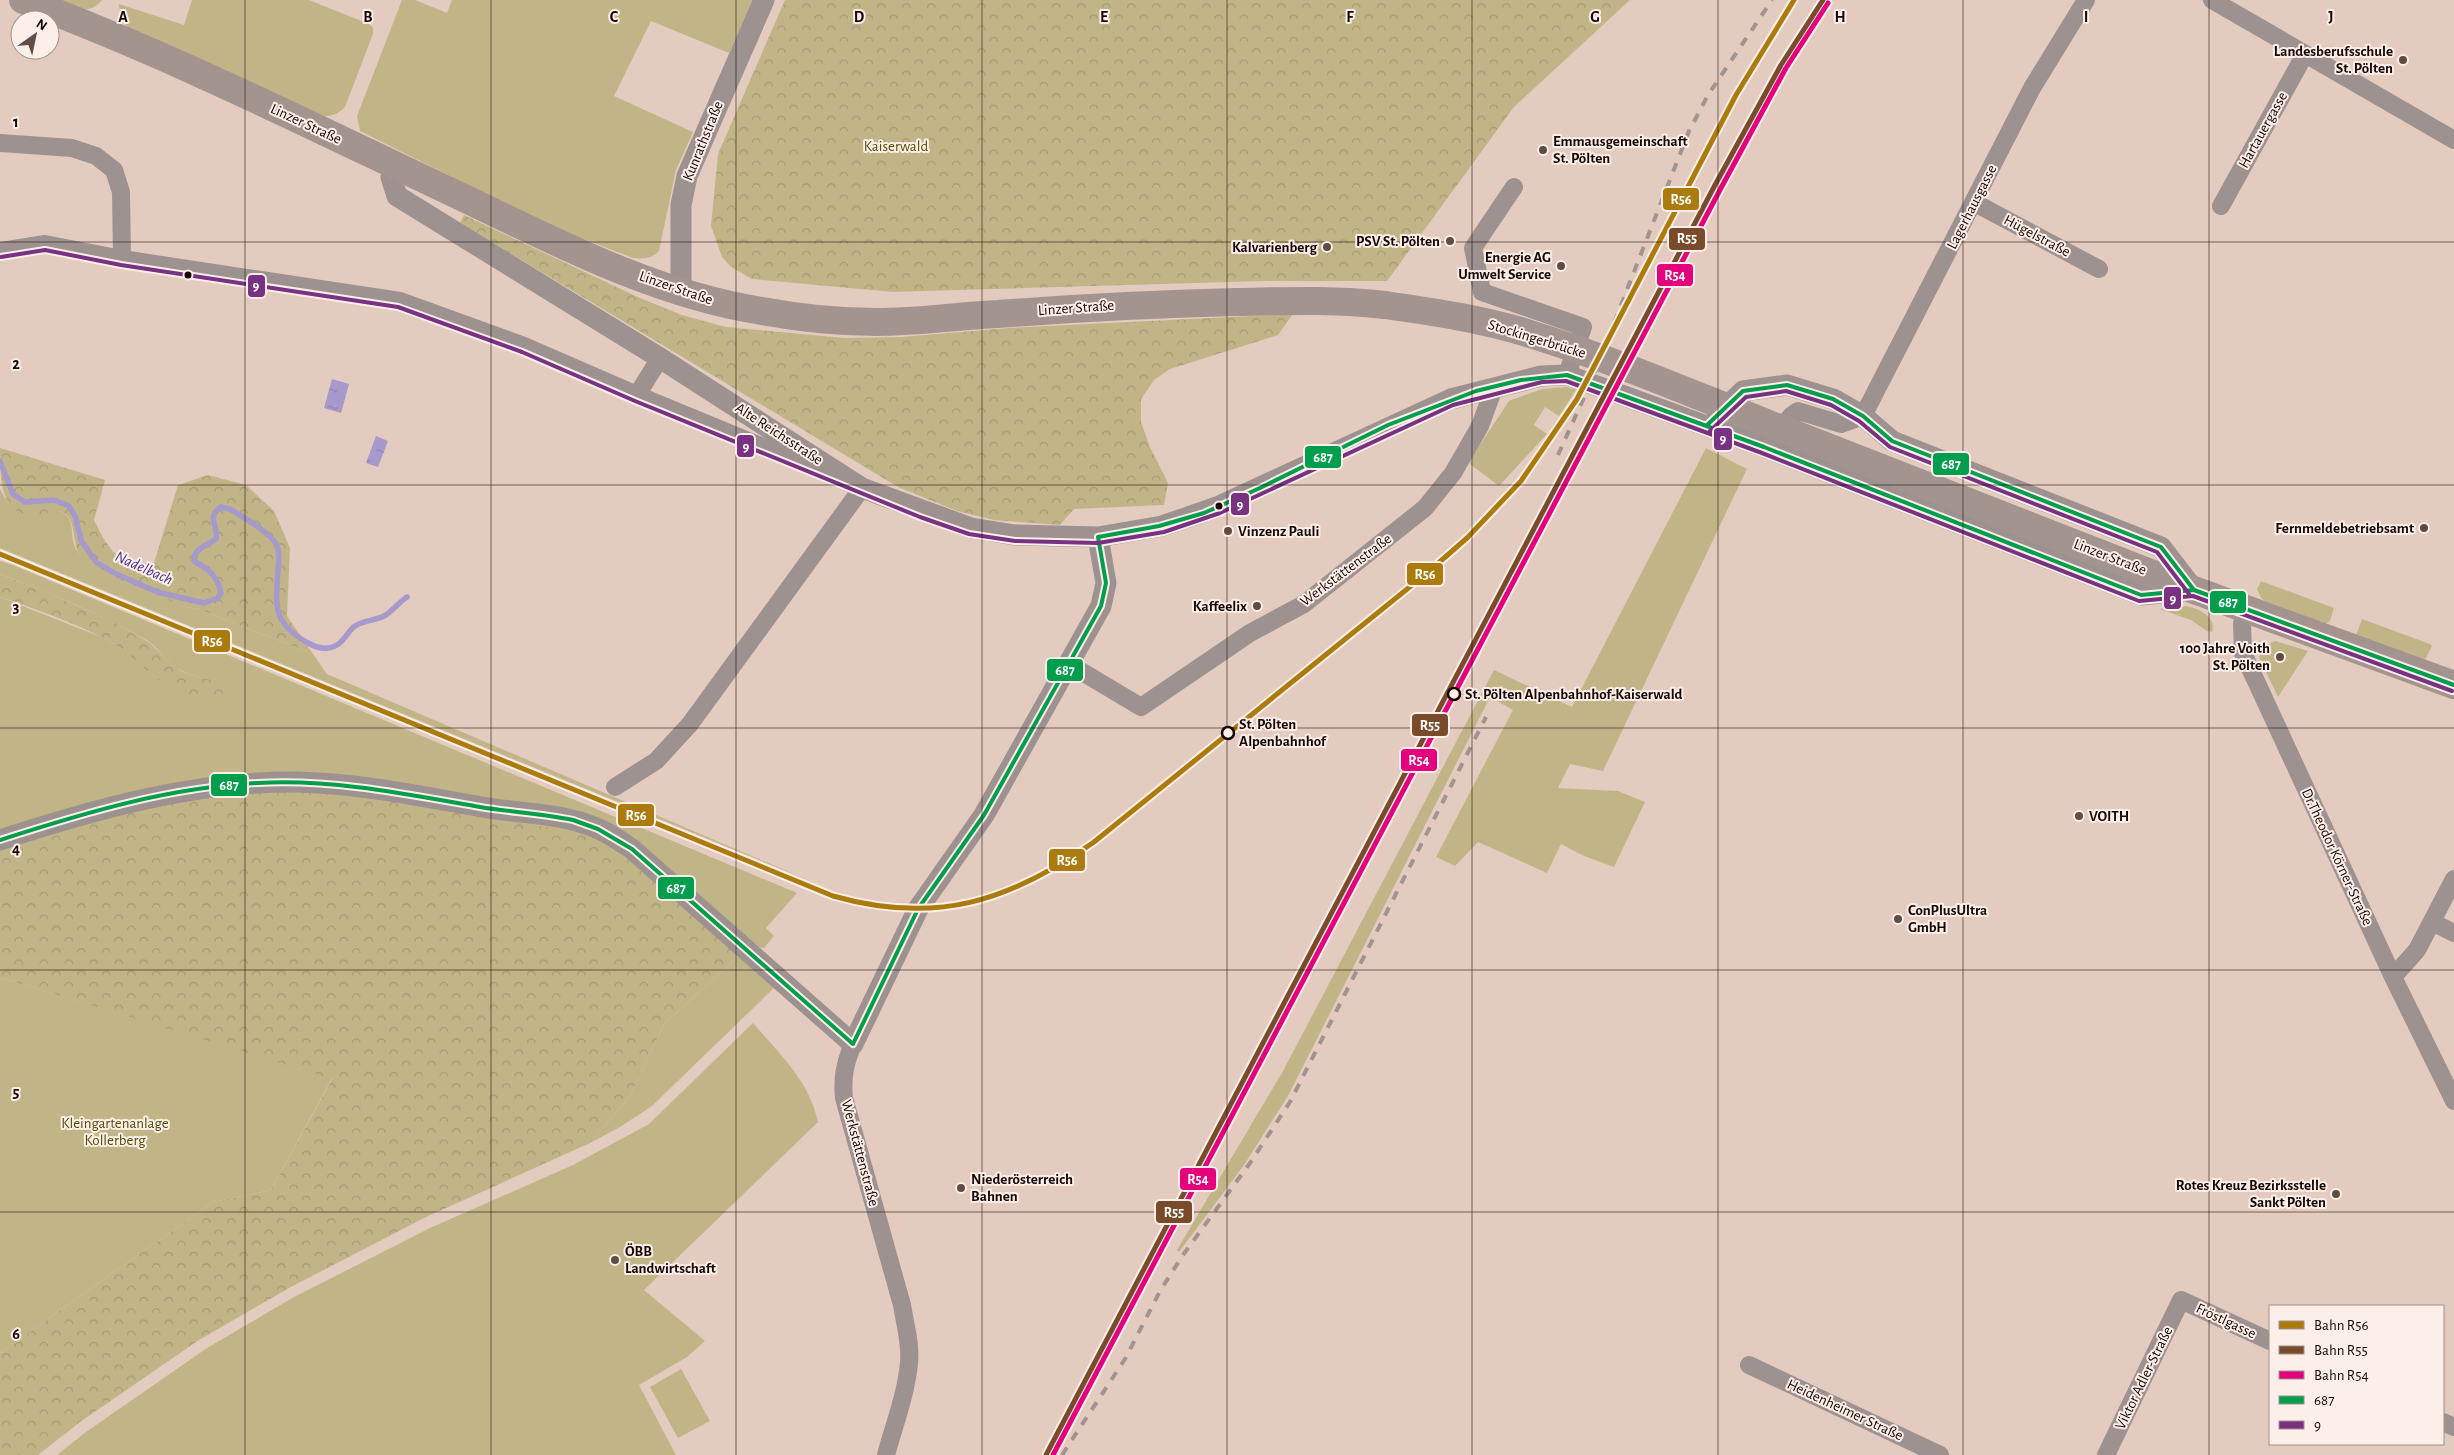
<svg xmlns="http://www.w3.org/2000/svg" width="2454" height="1455" font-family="'Alegreya Sans',sans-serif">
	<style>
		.green { fill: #c1b588 }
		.forest { fill: url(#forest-crowns) }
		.water { fill: url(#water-ripples) }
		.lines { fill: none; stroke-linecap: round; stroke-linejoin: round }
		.stream { stroke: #a699cc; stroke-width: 5.5 }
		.minor { stroke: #9e9291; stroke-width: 18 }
		.tertiary { stroke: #9e9291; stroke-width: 21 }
		.primary { stroke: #a49490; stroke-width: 28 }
		.rail { stroke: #a1938f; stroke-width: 4; stroke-dasharray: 9 9; stroke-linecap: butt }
		.primary-bridge { stroke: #a49490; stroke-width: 28 }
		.bus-1-casing { stroke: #fceee8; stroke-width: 8 }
		.bus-2-casing { stroke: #fceee8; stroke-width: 8 }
		.bus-1 { stroke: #019e4d; stroke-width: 4 }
		.bus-2 { stroke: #793182; stroke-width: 4 }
		.rail-1-casing { stroke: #fceee8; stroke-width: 9 }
		.rail-2-casing { stroke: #fceee8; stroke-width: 9 }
		.rail-3-casing { stroke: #fceee8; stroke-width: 9 }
		.rail-1 { stroke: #ac7b0d; stroke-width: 5 }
		.rail-2 { stroke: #7a4b2a; stroke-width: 5 }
		.rail-3 { stroke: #e5007d; stroke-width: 5 }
		.grid { fill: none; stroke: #160703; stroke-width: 1; stroke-opacity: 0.55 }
		.poi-dot { fill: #5e4c45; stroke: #fceee8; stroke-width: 2 }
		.bus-dot { fill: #160703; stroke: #fceee8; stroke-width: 2 }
		.stop-dot { fill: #fceee8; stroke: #160703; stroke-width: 2.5 }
		.labels { text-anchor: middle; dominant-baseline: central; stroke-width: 4; stroke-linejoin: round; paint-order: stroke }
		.poi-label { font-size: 15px; font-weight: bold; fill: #160703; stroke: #fceee8; text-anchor: end }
		.street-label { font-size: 15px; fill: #160703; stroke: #fceee8 }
		.park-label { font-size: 15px; fill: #514e04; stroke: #fceee8 }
		.stop-label { font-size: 15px; font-weight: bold; fill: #160703; stroke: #fceee8; text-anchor: start }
		.water-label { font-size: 16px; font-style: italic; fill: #46348f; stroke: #fceee8 }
		.grid-label { font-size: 16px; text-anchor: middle; font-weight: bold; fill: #160703; stroke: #fceee8; stroke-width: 4; stroke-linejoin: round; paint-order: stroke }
		.line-badge { stroke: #fceee8; stroke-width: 2 }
		.badge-label { font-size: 14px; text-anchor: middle; font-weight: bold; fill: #fff }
	</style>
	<defs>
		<pattern id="forest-crowns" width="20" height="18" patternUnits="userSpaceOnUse" patternTransform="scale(1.25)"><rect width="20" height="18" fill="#c1b588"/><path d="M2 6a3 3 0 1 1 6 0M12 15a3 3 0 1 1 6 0" fill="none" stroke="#a59a74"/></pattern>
		<pattern id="water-ripples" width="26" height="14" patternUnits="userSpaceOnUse" patternTransform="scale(1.25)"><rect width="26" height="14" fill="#a699cc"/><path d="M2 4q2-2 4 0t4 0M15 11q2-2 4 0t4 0" fill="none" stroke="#8e82ae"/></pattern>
	</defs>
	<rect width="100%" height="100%" fill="#e4cbbf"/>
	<!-- green -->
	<path class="green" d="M 50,0 L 102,0 C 87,18 69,6 50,0 Z
		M 192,0 L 309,0 L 369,24 L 373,28 L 373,34 L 345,107 C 336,116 329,117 316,116 L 131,32 C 123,23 120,16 119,4 L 184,25 Z
		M 402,0 L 415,0 L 447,13 L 452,0 L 754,0 L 729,53 L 651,21 L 614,96 L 693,132 L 676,170 L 659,251 C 651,259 644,259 633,258 L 552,227 L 360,131 L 357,116 Z
		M 1567,387 L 1576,390 L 1559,416 L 1545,407 L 1534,425 L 1547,434 L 1499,486 L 1470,464 L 1472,457 L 1509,401 L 1542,389 Z
		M 1706,448 L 1747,469 L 1745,473 L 1603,771 L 1570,764 L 1558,788 L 1618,791 L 1645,802 L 1614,867 L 1584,856 L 1561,844 L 1547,873 L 1478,842 L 1455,866 L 1436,857 L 1513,710 L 1490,697 L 1288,1096 L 1244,1165 L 1179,1252 L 1177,1250 L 1283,1071 L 1494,670 L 1572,707 Z
		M 0,489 C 23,535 49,501 65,514 C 75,522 70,536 75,547 C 76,550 79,553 81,556 L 185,607 L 198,609 L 313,654 L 327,674 L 815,883 L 0,548 Z
		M 0,561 L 13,565 L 797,893 L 766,928 L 774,936 L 764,948 L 0,832 L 0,597 L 104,638 L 129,654 L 156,678 L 201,678 C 189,674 179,671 170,663 C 162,656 156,646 148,641 C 101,614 50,593 0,574 Z
		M 2261,581 L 2334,608 L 2330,621 L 2325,624 L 2265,601 L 2261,598 L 2257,589 Z
		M 2186,606 C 2198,608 2217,617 2212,632 L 2207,631 L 2191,620 L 2160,609 Z
		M 2362,619 L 2430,644 L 2432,646 L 2426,658 L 2422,660 L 2356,635 Z
		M 2275,641 L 2308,651 L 2278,697 L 2259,657 L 2265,646 Z
		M 739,956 L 775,987 L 652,1106 L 620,1127 L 590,1143 L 630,1096 L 664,1024 Z
		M 2,978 L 332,1078 L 271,1190 L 213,1202 L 0,1353 L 0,981 Z
		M 753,1023 C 779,1053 810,1082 818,1122 L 644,1290 L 705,1341 L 687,1357 L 639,1385 L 676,1455 L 57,1455 L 86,1432 L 207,1348 L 294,1297 L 430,1228 L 573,1165 L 649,1124 Z
		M 681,1369 L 710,1421 L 678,1438 L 650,1387 Z"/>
	<!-- forest -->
	<path class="forest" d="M 785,0 L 1630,0 L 1514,107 L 1387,281 L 1264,281 L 893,292 L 752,279 L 731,267 L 722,257 L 711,226 L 718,154 Z
		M 464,215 L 640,298 L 682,315 L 726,327 L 844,338 L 901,337 L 1008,328 L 1293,314 L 1278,335 L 1170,369 L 1154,380 L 1141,399 L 1141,422 L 1150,447 L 1168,483 L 1164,505 L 1074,509 L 1060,525 L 994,520 L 957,511 L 898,487 L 460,223 Z
		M 0,448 L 105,480 L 94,520 C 109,550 117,566 154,563 L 178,485 L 208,475 L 246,485 L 274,511 L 290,548 L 287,616 L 313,654 L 198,609 L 185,607 C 159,595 101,576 82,557 C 70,545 78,522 64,513 C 57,509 48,513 41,514 C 0,521 0,480 0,448 Z
		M 0,574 L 46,592 L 112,621 L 150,643 L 170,663 L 181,671 L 201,678 L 238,685 L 238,699 C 208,698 180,697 155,677 C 138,663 123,648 103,638 C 70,621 35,609 0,597 Z
		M 294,791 L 357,796 L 583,833 L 626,857 L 739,956 L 664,1024 L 630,1096 L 590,1143 L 424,1218 L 289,1288 L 199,1340 L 80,1422 L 38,1455 L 0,1455 L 0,1353 L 213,1202 L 271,1190 L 332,1079 L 2,978 L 0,981 L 0,848 L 92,821 L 204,796 Z"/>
	<!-- water -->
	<path class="water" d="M 332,379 L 349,384 L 341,413 L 324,408 Z
		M 376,436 L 388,441 L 378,467 L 366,463 Z"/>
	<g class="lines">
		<!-- stream -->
		<path class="stream" d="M 0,461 L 13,494 L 25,502 L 54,500 L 69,506 L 75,516 L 81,540 L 96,562 L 114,573 L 157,592 L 204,603 L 218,598 L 221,593 C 218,576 208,569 194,561 C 194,547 206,547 216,539 C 219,524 205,518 221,507 L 230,509 C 242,517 272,533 277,546 C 280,553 279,562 278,569 C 276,606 271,622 308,643 C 317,648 327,651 337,645 C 344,641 348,631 355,626 C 364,620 374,621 384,616 C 392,612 399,602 407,597"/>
		<!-- minor -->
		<path class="minor" d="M 2212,0 L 2454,140
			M 0,143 L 72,148 L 96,156 L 114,170 L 121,192 L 122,259
			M 1514,187 L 1473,248 L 1482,292 L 1583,327 L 1567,375
			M 1975,203 L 2099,269
			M 2221,206 L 2305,54
			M 0,251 L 45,244 L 122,259 L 400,301 L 524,346 L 637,395 L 862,488 L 690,724 L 656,761 L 615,787
			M 637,395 L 660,358
			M 1774,435 L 1792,415 L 1798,411 L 1841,424 L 1863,416 L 2032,88 L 2086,0
			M 2248,608 L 2242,624 L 2243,653 L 2393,977 L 2454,1101
			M 1069,664 L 1141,707 L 1250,633 L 1304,604 L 1425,508 L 1453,473 L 1480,426 L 1494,388
			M 2432,922 L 2454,933
			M 2393,977 L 2417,950 L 2454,879
			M 853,1044 C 845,1063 842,1077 844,1098 L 902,1305 C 905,1324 911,1344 909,1363 C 906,1395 894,1425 886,1455
			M 1749,1365 L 1940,1455
			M 2443,1422 L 2454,1427
			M 2106,1455 L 2181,1300 L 2270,1341"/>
		<!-- tertiary -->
		<path class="tertiary" d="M 394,166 L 391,177 L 397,196 L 660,358 L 862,488 L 971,528 L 1015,535 L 1098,537 L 1162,526 L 1217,507 L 1451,399 L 1541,376 L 1567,375 L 1764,447 L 2141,595 L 2191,590
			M 681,292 L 681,205 L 687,176 L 764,0
			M 1717,416 L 1743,391 L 1787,385 L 1833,399 L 1863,416 L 1892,441 L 2161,547 L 2194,590
			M 0,840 C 95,809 195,781 295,782 C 358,783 420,796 482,807 C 516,813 553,813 586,824 C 603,829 617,839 632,849 L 853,1044 L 918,909 L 984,815 L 1101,606 L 1106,583 L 1098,537"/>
		<!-- primary -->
		<path class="primary" d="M 23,0 C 176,57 321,131 468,200 C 562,245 658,295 762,311 C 800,318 838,322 876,322 C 917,322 958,316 998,314 C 1077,308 1156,304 1235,302 C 1284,301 1336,299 1385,305
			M 1797,435 L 2194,590 L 2454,685"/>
		<!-- rail -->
		<path class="rail" d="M 1558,455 L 1591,382 L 1689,131 L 1708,95 L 1772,0
			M 1062,1455 L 1125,1359 L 1160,1291 L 1183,1255 L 1250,1163 L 1290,1102 L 1486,717"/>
		<!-- primary-bridge -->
		<path class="primary-bridge" d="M 1385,305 C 1434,312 1483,319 1530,334 C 1621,362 1708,401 1797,435"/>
		<!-- bus-1 casing -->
		<g class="bus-1-casing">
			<path id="bus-1" d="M 1706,426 L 1743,391 L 1787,385 L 1833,399 L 1863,416 L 1892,441 L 2161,547 L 2194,590
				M 1098,537 L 1159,526 L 1204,513 L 1260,488 L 1388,425 L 1476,391 L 1521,380 L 1567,375 L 1764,447 L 2141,595 L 2194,590 L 2454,685
				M 0,840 C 84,813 170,787 258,783 C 333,779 406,794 480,807 C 511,812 543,814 573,820 L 598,829 L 632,849 L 853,1044
				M 853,1044 L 918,909 L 984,815 L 1101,606 L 1106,583 L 1098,537"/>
		</g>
		<!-- bus-2 casing -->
		<g class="bus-2-casing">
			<path id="bus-2" d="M 1,257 L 45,250 L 121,265 L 398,307 L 522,352 L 635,401 L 920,517 L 969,534 L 1015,541 L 1098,543 L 1164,532 L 1220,513 L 1453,405 L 1542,382 L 1566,381 L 1762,453 L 2139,601 L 2193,596 L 2452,691
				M 1710,431 L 1746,397 L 1786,391 L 1831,405 L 1859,421 L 1890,447 L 2157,552 L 2189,594"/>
		</g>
		<!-- bus-1 -->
		<use href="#bus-1" class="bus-1"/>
		<!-- bus-2 -->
		<use href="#bus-2" class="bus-2"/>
		<!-- rail-1 casing -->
		<g class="rail-1-casing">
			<path id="rail-1" d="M 0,554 L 833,896 C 935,925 1009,902 1094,842 L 1427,573 L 1467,538 L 1521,481 L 1577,399 L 1736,95 L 1794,0"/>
		</g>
		<!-- rail-2 casing -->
		<g class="rail-2-casing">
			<path id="rail-2" d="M 1046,1455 L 1715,185 L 1781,65 L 1823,0"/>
		</g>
		<!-- rail-3 casing -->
		<g class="rail-3-casing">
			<path id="rail-3" d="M 1053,1455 L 1721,188 L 1786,68 L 1828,3"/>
		</g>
		<!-- rail-1 -->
		<use href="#rail-1" class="rail-1"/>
		<!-- rail-2 -->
		<use href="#rail-2" class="rail-2"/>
		<!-- rail-3 -->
		<use href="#rail-3" class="rail-3"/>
	</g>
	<!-- grid -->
	<path class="grid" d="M 245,0 L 245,1455M 491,0 L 491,1455M 736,0 L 736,1455M 982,0 L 982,1455M 1227,0 L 1227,1455M 1472,0 L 1472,1455M 1718,0 L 1718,1455M 1963,0 L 1963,1455M 2209,0 L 2209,1455M 0,242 L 2454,242M 0,485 L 2454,485M 0,728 L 2454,728M 0,970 L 2454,970M 0,1212 L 2454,1212"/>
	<!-- markers -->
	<g class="poi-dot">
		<circle cx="2403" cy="60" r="5"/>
		<circle cx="1543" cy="150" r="5"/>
		<circle cx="1450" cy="241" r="5"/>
		<circle cx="1327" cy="247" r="5"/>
		<circle cx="1561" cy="266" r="5"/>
		<circle cx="2424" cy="528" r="5"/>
		<circle cx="1228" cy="531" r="5"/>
		<circle cx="1257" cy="606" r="5"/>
		<circle cx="2280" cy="657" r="5"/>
		<circle cx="2079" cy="816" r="5"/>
		<circle cx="1898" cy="919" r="5"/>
		<circle cx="961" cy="1188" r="5"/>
		<circle cx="2336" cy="1194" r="5"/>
		<circle cx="615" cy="1260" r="5"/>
	</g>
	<g class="bus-dot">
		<circle cx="188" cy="275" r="4.5"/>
		<circle cx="1219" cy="506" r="4.5"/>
	</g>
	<g class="stop-dot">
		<circle cx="1454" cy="694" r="6"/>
		<circle cx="1228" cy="733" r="6"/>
	</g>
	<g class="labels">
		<!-- poi labels -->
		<g class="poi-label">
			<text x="2393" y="51">Landesberufsschule<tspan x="2393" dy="17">St. Pölten</tspan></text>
			<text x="1553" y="141" text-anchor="start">Emmausgemeinschaft<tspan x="1553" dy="17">St. Pölten</tspan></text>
			<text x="1440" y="241">PSV St. Pölten</text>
			<text x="1317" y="247">Kalvarienberg</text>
			<text x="1551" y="257">Energie AG<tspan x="1551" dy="17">Umwelt Service</tspan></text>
			<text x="2414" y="528">Fernmeldebetriebsamt</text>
			<text x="1238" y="531" text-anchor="start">Vinzenz Pauli</text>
			<text x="1247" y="606">Kaffeelix</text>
			<text x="2270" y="648">100 Jahre Voith<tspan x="2270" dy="17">St. Pölten</tspan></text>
			<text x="2089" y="816" text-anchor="start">VOITH</text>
			<text x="1908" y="910" text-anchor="start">ConPlusUltra<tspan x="1908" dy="17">GmbH</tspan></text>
			<text x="971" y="1179" text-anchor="start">Niederösterreich<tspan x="971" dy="17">Bahnen</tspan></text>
			<text x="2326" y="1185">Rotes Kreuz Bezirksstelle<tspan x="2326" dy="17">Sankt Pölten</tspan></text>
			<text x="625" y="1251" text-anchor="start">ÖBB<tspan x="625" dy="17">Landwirtschaft</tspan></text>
		</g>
		<!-- street labels -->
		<g class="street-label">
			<text transform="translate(306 124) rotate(25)">Linzer Straße</text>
			<text transform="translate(2263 130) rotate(-61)">Hartauergasse</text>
			<text transform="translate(703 141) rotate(-68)">Kunrathstraße</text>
			<text transform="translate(1972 207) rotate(-63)">Lagerhausgasse</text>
			<text transform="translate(2037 236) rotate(28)">Hügelstraße</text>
			<text transform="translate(676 288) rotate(19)">Linzer Straße</text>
			<text transform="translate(1076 308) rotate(-4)">Linzer Straße</text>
			<text transform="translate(1537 339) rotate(17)">Stockingerbrücke</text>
			<text transform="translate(779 434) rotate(33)">Alte Reichsstraße</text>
			<text transform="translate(2110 557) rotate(21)">Linzer Straße</text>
			<text transform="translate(1346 570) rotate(-37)">Werkstättenstraße</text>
			<text transform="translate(2337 857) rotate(65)">Dr.Theodor Körner-Straße</text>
			<text transform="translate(860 1153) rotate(75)">Werkstättenstraße</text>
			<text transform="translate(2226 1321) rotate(25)">Fröstlgasse</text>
			<text transform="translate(2144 1378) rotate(-64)">Viktor Adler-Straße</text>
			<text transform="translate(1845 1410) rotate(25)">Heidenheimer Straße</text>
		</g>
		<!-- park labels -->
		<g class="park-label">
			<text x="896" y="146">Kaiserwald</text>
			<text x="115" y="1123">Kleingartenanlage<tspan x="115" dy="17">Kollerberg</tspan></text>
		</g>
		<!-- stop labels -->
		<g class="stop-label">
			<text x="1465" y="694">St. Pölten Alpenbahnhof-Kaiserwald</text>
			<text x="1239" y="724">St. Pölten<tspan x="1239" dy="17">Alpenbahnhof</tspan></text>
		</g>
		<!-- water labels -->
		<g class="water-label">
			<text transform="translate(144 568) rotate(24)">Nadelbach</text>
		</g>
	</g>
	<g class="grid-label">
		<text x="123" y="22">A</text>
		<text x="368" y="22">B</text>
		<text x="614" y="22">C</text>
		<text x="859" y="22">D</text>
		<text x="1104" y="22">E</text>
		<text x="1350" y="22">F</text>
		<text x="1595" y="22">G</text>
		<text x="1840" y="22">H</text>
		<text x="2086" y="22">I</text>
		<text x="2331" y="22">J</text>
		<text x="16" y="127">1</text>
		<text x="16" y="369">2</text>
		<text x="16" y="612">3</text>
		<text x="16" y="854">4</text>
		<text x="16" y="1097">5</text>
		<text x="16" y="1339">6</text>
	</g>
	<g class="line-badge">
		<rect x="1662" y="187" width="38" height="24" rx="5" fill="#ac7b0d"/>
		<rect x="1668" y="227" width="38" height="24" rx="5" fill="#7a4b2a"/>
		<rect x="1656" y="263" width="38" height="24" rx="5" fill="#e5007d"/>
		<rect x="247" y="274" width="19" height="24" rx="5" fill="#793182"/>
		<rect x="1713" y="427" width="20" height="24" rx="5" fill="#793182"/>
		<rect x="736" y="434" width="19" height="24" rx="5" fill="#793182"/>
		<rect x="1304" y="445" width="38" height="24" rx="5" fill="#019e4d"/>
		<rect x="1932" y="452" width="38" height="24" rx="5" fill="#019e4d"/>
		<rect x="1230" y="492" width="20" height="24" rx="5" fill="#793182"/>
		<rect x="1406" y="562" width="38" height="24" rx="5" fill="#ac7b0d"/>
		<rect x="2163" y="586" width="19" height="24" rx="5" fill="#793182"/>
		<rect x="2209" y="590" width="38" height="24" rx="5" fill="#019e4d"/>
		<rect x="193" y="629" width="38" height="24" rx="5" fill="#ac7b0d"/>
		<rect x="1046" y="658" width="38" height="24" rx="5" fill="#019e4d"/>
		<rect x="1411" y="713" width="38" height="24" rx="5" fill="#7a4b2a"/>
		<rect x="1400" y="748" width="38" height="24" rx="5" fill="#e5007d"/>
		<rect x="210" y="773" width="38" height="24" rx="5" fill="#019e4d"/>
		<rect x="617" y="803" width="38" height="24" rx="5" fill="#ac7b0d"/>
		<rect x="1048" y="848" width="38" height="24" rx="5" fill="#ac7b0d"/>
		<rect x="657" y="876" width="38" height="24" rx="5" fill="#019e4d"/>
		<rect x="1179" y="1167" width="38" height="24" rx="5" fill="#e5007d"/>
		<rect x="1155" y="1200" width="38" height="24" rx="5" fill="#7a4b2a"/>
	</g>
	<g class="badge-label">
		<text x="1681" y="204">R56</text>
		<text x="1687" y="243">R55</text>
		<text x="1675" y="280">R54</text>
		<text x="256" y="290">9</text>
		<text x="1723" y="443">9</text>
		<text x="746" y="451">9</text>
		<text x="1323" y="462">687</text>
		<text x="1951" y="469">687</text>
		<text x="1240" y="509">9</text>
		<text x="1425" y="579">R56</text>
		<text x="2173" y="603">9</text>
		<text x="2228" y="607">687</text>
		<text x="212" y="646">R56</text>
		<text x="1065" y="675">687</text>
		<text x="1430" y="730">R55</text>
		<text x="1419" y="765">R54</text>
		<text x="229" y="790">687</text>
		<text x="636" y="820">R56</text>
		<text x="1067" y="865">R56</text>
		<text x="676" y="893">687</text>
		<text x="1198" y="1184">R54</text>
		<text x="1174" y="1217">R55</text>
	</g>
	<!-- legend -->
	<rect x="2269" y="1305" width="175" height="140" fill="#fceee8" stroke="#a0928c"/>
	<rect x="2279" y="1321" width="25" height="8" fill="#ac7b0d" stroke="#a0928c"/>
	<text x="2314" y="1330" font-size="15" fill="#160703">Bahn R56</text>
	<rect x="2279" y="1346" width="25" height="8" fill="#7a4b2a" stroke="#a0928c"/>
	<text x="2314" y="1355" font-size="15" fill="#160703">Bahn R55</text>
	<rect x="2279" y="1371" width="25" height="8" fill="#e5007d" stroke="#a0928c"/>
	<text x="2314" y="1380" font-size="15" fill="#160703">Bahn R54</text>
	<rect x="2279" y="1396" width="25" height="8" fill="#019e4d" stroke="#a0928c"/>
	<text x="2314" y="1405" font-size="15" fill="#160703">687</text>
	<rect x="2279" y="1421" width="25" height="8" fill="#793182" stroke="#a0928c"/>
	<text x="2314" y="1430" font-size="15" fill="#160703">9</text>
	<!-- north arrow -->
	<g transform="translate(35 35) rotate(33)"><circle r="24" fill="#fceee8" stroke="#a0928c"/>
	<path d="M0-4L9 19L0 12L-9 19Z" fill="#5e4c45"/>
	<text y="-8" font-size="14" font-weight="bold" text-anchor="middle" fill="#160703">N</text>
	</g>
</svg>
